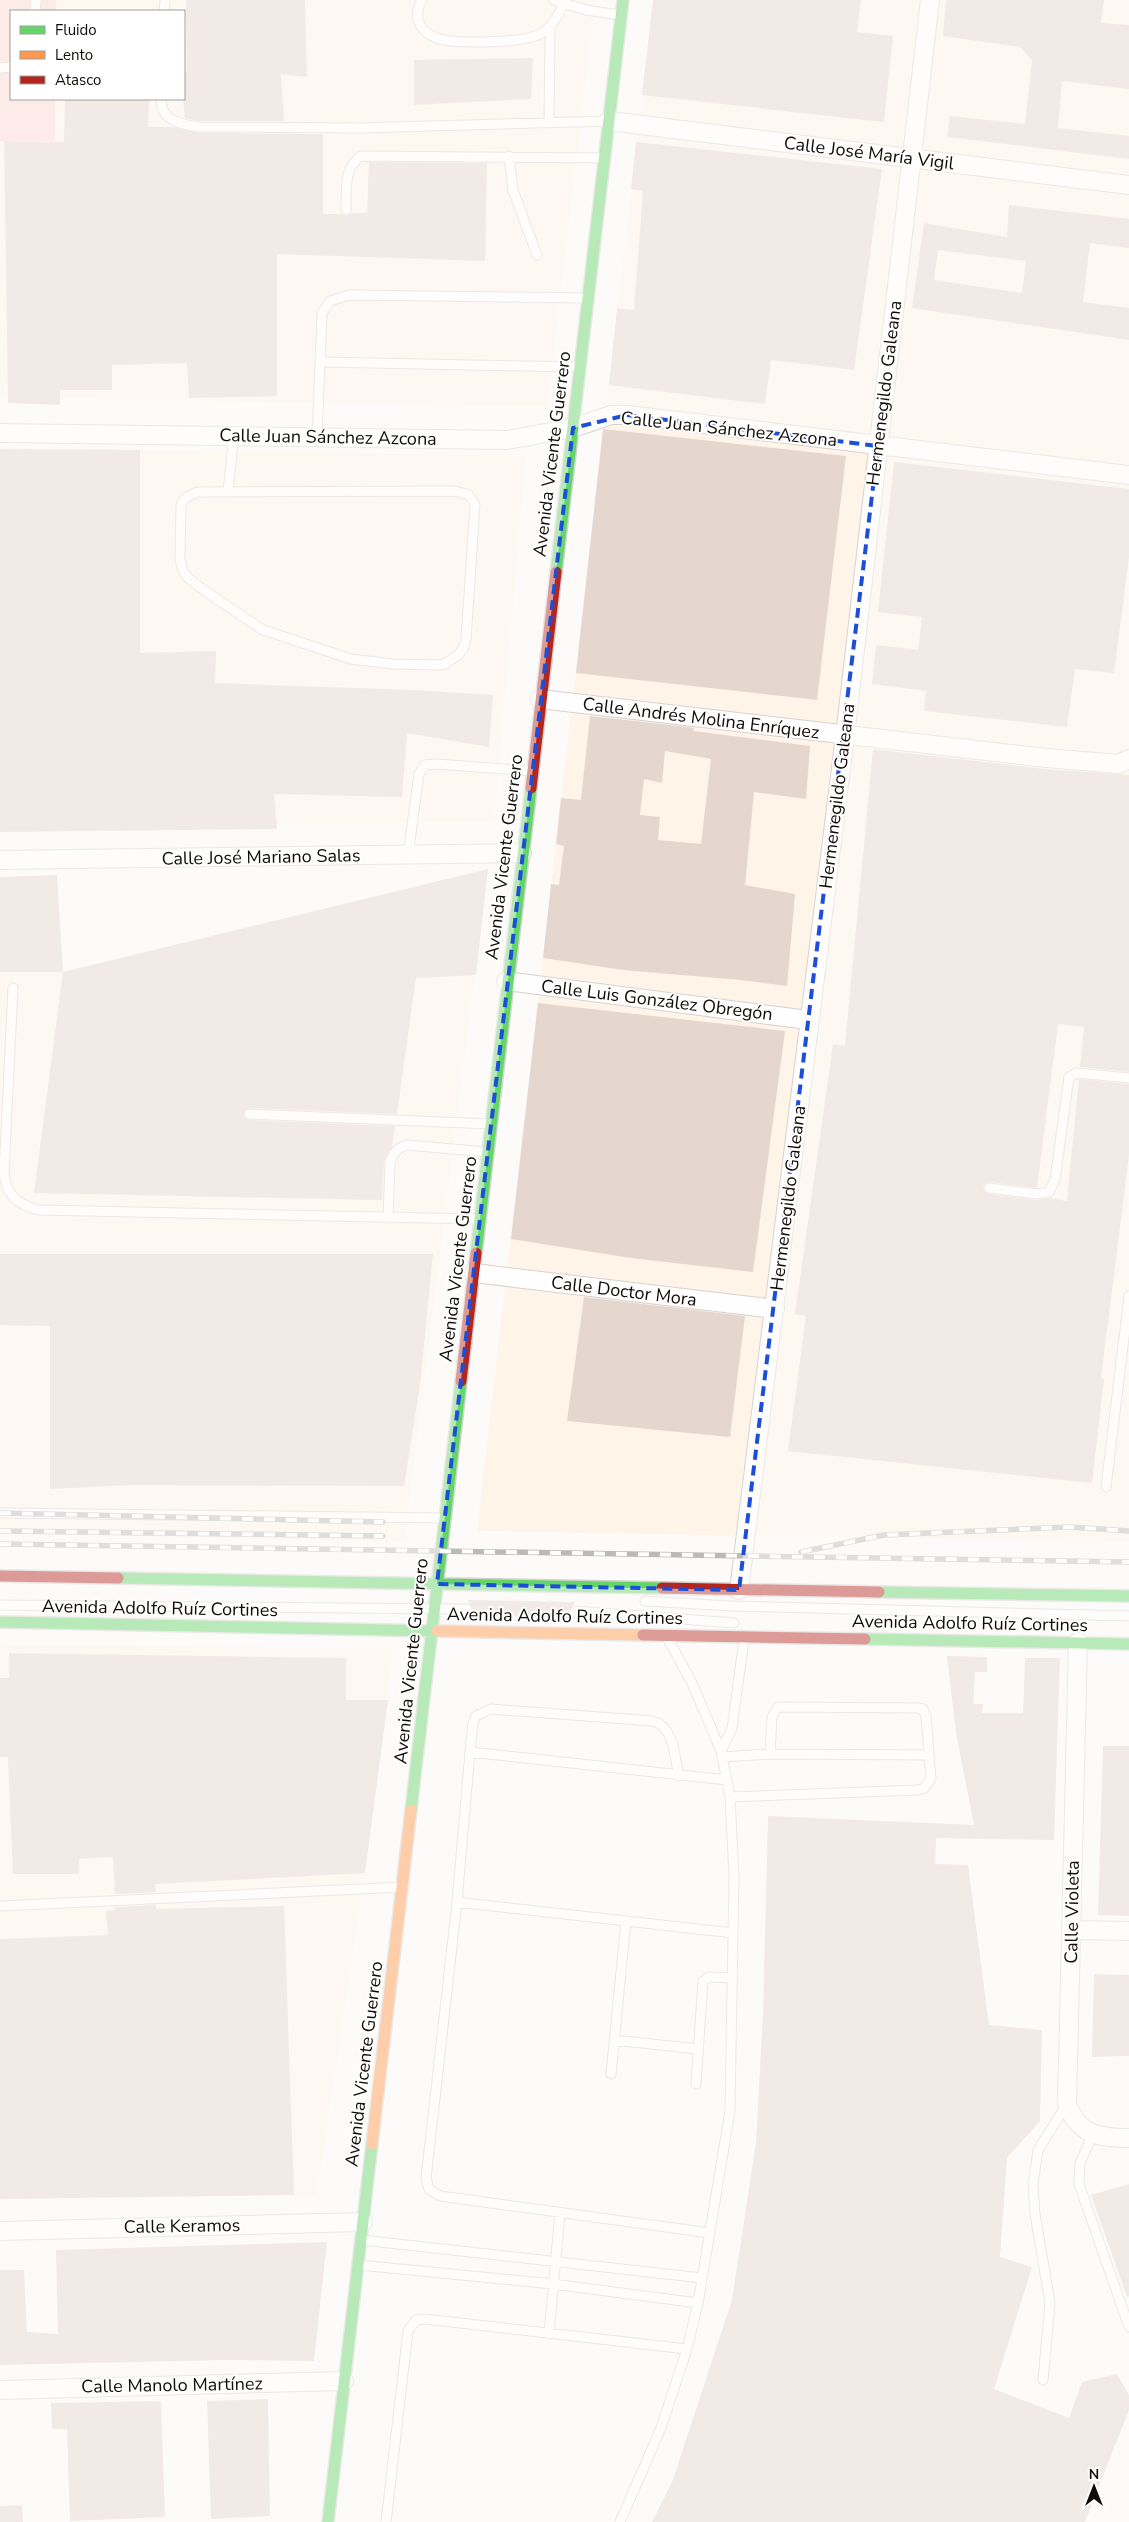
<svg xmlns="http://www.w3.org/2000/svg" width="1129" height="2522" font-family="'Nunito Sans',sans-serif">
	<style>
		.built { fill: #fef4e8; fill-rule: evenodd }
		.green { fill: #fbd8d6 }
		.building { fill: #e5d6ce; fill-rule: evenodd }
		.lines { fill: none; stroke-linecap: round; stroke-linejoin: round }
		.lane-casing { stroke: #d6d2cf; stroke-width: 11 }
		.street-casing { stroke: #d6d2cf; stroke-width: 20 }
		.fast-casing { stroke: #d6d2cf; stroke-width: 14 }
		.slow-casing { stroke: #d6d2cf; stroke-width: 14 }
		.jam-casing { stroke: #d6d2cf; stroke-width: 14 }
		.lane { stroke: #fffefe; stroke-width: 9 }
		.street { stroke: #fffefe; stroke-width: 18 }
		.fast { stroke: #63d668; stroke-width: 11 }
		.slow { stroke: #ff974d; stroke-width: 11 }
		.jam { stroke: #b3261e; stroke-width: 11 }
		.rail-casing { stroke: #babab8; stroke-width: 5.5 }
		.rail { stroke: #fff; stroke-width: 4; stroke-dasharray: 11; stroke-linecap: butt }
		.marked { fill: none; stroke: #1d4ed8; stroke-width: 4; stroke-dasharray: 10 6; stroke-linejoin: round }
		.labels { text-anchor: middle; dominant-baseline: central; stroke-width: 4; stroke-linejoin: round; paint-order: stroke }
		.street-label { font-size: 18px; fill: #100c07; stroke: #fff }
	</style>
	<rect width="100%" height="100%" fill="#fdfbf9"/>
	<!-- built -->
	<path class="built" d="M 0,0 L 596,0 L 547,407 L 0,397 ZM 11,11 L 184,11 L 184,99 L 11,99 Z
		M 653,0 L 1129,0 L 1129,1542 L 477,1531 Z
		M 0,447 L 526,456 L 494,822 L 0,828 Z
		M 488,869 L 404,1542 L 0,1533 L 0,970 L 63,972 Z
		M 0,1645 L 393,1648 L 365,1873 L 317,2195 L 0,2199 Z"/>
	<!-- green -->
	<path class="green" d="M 0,0 L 56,0 L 56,11 L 11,11 L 11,99 L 55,99 L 55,141 L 0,141 Z"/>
	<!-- building -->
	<path class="building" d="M 186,0 L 305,0 L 307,77 L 281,74 L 284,121 L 199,121 L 185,118 L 183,99 L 184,72 L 187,72 Z
		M 653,0 L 861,0 L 857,32 L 893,36 L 884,122 L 642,95 Z
		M 946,0 L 1104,0 L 1101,23 L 1129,25 L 1129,89 L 1062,81 L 1058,128 L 1129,136 L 1129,159 L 947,137 L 950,116 L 1025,124 L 1032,60 L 1020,47 L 943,36 Z
		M 533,58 L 531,99 L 414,105 L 414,60 Z
		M 65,99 L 149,99 L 148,127 L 174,127 L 198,133 L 323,134 L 323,214 L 341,214 L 346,216 L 351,213 L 367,213 L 369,162 L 487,163 L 485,261 L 277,254 L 277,396 L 189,398 L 187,363 L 112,365 L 112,390 L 60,390 L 60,405 L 8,403 L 4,141 L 64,142 Z
		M 636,142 L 882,169 L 854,370 L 771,360 L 765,404 L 609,385 L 617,308 L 634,310 L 643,191 L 631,189 Z
		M 1009,205 L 1129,219 L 1129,248 L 1090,243 L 1083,302 L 1129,308 L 1129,340 L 912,308 L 924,223 L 1007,237 ZM 938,250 L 1026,261 L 1022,293 L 934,280 Z
		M 603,429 L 846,456 L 817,700 L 576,673 Z
		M 0,449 L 140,450 L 140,653 L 216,651 L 215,683 L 412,690 L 493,695 L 489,747 L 407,733 L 402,797 L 274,794 L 277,829 L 0,832 Z
		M 894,462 L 1129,489 L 1129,557 L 1114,673 L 1075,669 L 1067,727 L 924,711 L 926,691 L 872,684 L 876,645 L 918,650 L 922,617 L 878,612 Z
		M 590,716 L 679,726 L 694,728 L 693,731 L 810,746 L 806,799 L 754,792 L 745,885 L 795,894 L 787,986 L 741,980 L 623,970 L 543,958 L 551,884 L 559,885 L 564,846 L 556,844 L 561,798 L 581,800 ZM 665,751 L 711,759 L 701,844 L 658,840 L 660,817 L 640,815 L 644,779 L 662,783 Z
		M 873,749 L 1045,769 L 1129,775 L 1129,1072 L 1080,1067 L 1084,1027 L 1058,1024 L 1037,1188 L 989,1182 L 984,1184 L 983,1188 L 988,1194 L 1036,1200 L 1048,1198 L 1067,1201 L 1079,1079 L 1129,1084 L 1129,1155 L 1101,1378 L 1104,1379 L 1092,1483 L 788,1451 L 806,1316 L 795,1314 L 833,1044 L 845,1046 Z
		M 488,869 L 476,975 L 416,978 L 397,1114 L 249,1108 L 244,1111 L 244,1117 L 249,1120 L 395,1126 L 392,1146 L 384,1161 L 382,1200 L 34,1193 L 63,972 Z
		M 57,875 L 63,972 L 0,972 L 0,877 Z
		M 538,1003 L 785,1031 L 753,1272 L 631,1258 L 511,1239 Z
		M 0,1254 L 433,1254 L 420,1385 L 404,1486 L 131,1485 L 50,1489 L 50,1326 L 0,1325 Z
		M 584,1297 L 745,1316 L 730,1437 L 567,1421 Z
		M 468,1600 L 575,1602 L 569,1611 L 575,1618 L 467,1615 L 473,1610 Z
		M 9,1653 L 346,1658 L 346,1700 L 388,1700 L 365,1873 L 155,1884 L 156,1892 L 115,1894 L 113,1857 L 79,1859 L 79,1874 L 13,1874 L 8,1757 L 0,1757 L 0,1678 L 9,1678 Z
		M 947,1656 L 987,1657 L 987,1672 L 975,1672 L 973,1704 L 983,1704 L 982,1713 L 1023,1713 L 1025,1658 L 1060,1658 L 1054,1840 L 936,1838 L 935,1864 L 968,1865 L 989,2025 L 1042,2030 L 1040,2121 L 1007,2158 L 1000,2257 L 1032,2267 L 994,2389 L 1069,2418 L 1082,2382 L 1117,2374 L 1129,2395 L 1129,2410 L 1085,2522 L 652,2522 L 672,2482 L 732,2300 L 756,2142 L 763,2014 L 768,1816 L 974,1825 L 956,1733 Z
		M 1103,1746 L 1129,1746 L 1129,1916 L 1098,1915 Z
		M 156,1905 L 156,1909 L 284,1906 L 294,2195 L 0,2199 L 0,1939 L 108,1935 L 106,1911 L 115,1910 L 115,1907 Z
		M 1094,1974 L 1129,1975 L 1129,2056 L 1092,2057 Z
		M 1129,2184 L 1129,2296 L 1127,2297 L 1091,2195 Z
		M 327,2242 L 314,2361 L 227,2360 L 0,2365 L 0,2270 L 24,2270 L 27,2332 L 58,2334 L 56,2250 Z
		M 268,2399 L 270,2516 L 211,2519 L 207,2401 Z
		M 161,2401 L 165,2517 L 70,2521 L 67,2429 L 52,2429 L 51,2403 Z
		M 22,2505 L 23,2522 L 0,2522 L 0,2506 Z"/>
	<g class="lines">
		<!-- lane casing -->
		<g class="lane-casing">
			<path id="lane" d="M 422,0 C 418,6 417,12 418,19 C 420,29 429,36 440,39 C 458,44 523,43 540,34 C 552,27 558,16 564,4
				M 554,0 L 586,10 L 620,15
				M 35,11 L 36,0
				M 164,11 L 165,0
				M 0,68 L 11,67
				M 161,99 C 161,121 180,124 198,127 L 360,128 L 608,121
				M 549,123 L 550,26
				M 509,156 L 513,190 L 537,255
				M 346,210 C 347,190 343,168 361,156 L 604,158
				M 320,362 L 579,367
				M 317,437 L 322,313 L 330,301 L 349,295 L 586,298
				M 228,491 L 234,435
				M 455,491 L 469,495 L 475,505 L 466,639 L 463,649 L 458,655 L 443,665 L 393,664 L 351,659 L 263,630 L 205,591 L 188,578 L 183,571 L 180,559 L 181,505 L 185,498 L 197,492 Z
				M 408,855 L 419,774 L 425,765 L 437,764 L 531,771
				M 13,988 L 4,1172 C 6,1196 17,1204 39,1210 L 480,1219
				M 249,1114 L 490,1124
				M 989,1188 L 1037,1194 L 1049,1192 L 1055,1180 L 1069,1077 L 1077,1073 L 1129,1078
				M 388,1218 L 390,1162 C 394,1152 397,1148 407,1145 L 487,1152
				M 1106,1487 L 1129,1296
				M 0,1513 L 445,1518
				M 645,1601 L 731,1606 L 1129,1616
				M 0,1605 L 467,1609
				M 575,1611 L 734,1623
				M 721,1751 L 732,1728 L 744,1640
				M 470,1752 L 473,1723 L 476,1716 L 491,1709 L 653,1721 C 675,1728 674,1756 679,1776
				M 722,1757 L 770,1754 L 928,1755
				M 730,1797 L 918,1790 L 924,1788 L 931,1779 L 926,1716 L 923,1709 L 918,1708 L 778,1707 L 772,1717 L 770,1754
				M 457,1902 L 733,1933
				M 0,1906 L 402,1887
				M 614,2040 L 698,2049
				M 611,2074 L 626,1921
				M 696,2084 L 703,1981 L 709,1977 L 732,1978
				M 1093,2134 L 1080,2163 L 1079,2184 L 1129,2327
				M 710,2233 L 440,2196 L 429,2189 L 426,2178 L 457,1902 L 470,1752 L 727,1780
				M 362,2240 L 702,2278
				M 359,2265 L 553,2284 L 698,2303
				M 549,2334 L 560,2213
				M 1043,2380 L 1050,2303 L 1035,2214 L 1033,2184 L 1038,2150 L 1067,2104
				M 386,2522 L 408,2331 L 416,2320 L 425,2319 L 687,2349
				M 620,2522 L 661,2428 L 687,2349 L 698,2303 L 730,2111 L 734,1877 L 730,1797 L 721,1751 L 692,1683 L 668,1639"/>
		</g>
		<!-- street casing -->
		<g class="street-casing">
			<path id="street" d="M 609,121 L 1129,185
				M 0,433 L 508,440 L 573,428 L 611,415 L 627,415 L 1129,475
				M 540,699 L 1046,758 L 1119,764 L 1129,759
				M 0,860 L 522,853
				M 506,981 L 808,1020
				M 474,1273 L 775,1309
				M 739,1590 L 845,736 L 930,0
				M 1078,1642 L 1067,2104 C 1079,2135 1098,2138 1129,2138
				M 1073,1930 L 1129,1931
				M 0,2231 L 363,2222
				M 0,2390 L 344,2381"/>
		</g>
		<!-- fast casing -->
		<g class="fast-casing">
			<path id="fast" d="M 556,572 L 623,0
				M 476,1253 L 531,788
				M 118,1578 L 662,1588
				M 879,1592 L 1129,1596
				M 0,1622 L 437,1631
				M 865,1639 L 1129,1644
				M 411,1810 L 461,1381
				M 328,2522 L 372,2144"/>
		</g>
		<!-- slow casing -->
		<g class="slow-casing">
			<path id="slow" d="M 437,1631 L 643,1635
				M 372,2144 L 411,1810"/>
		</g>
		<!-- jam casing -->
		<g class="jam-casing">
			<path id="jam" d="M 531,788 L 556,572
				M 461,1381 L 476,1253
				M 0,1576 L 118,1578
				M 662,1588 L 879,1592
				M 643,1635 L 865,1639"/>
		</g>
		<!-- lane -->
		<use href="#lane" class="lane"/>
		<!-- street -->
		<use href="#street" class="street"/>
		<!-- fast -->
		<use href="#fast" class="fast"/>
		<!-- slow -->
		<use href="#slow" class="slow"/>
		<!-- jam -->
		<use href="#jam" class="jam"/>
		<!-- rail casing -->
		<g class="rail-casing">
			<path id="rail" d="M 0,1513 L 383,1522
				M 0,1531 L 383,1536
				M 0,1544 L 1129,1562
				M 801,1552 L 884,1535 L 1069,1527 L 1129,1531"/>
		</g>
		<!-- rail -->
		<use href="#rail" class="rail"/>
	</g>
	<!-- marked area -->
	<path d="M0 0H1129V2522H0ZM 627,415 L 878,446 L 739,1590 L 437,1584 L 573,428 Z" fill="#fdfbf9" fill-opacity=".55" fill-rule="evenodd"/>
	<path class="marked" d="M 627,415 L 878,446 L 739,1590 L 437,1584 L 573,428 Z"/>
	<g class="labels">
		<!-- street labels -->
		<g class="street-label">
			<text transform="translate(869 153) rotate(7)">Calle José María Vigil</text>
			<text transform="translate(884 393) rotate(-83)">Hermenegildo Galeana</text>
			<text transform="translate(729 429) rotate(6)">Calle Juan Sánchez Azcona</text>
			<text transform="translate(328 437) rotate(1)">Calle Juan Sánchez Azcona</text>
			<text transform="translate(552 454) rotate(-83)">Avenida Vicente Guerrero</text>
			<text transform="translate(701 718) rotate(7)">Calle Andrés Molina Enríquez</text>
			<text transform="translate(837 796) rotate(-83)">Hermenegildo Galeana</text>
			<text transform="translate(261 857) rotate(-1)">Calle José Mariano Salas</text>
			<text transform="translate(504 857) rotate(-83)">Avenida Vicente Guerrero</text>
			<text transform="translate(657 1000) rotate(7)">Calle Luis González Obregón</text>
			<text transform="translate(788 1198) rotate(-83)">Hermenegildo Galeana</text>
			<text transform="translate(458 1259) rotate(-83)">Avenida Vicente Guerrero</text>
			<text transform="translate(624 1291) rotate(7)">Calle Doctor Mora</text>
			<text transform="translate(160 1608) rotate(1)">Avenida Adolfo Ruíz Cortines</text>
			<text transform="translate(565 1616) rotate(1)">Avenida Adolfo Ruíz Cortines</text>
			<text transform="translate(970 1623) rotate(1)">Avenida Adolfo Ruíz Cortines</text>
			<text transform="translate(411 1661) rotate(-84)">Avenida Vicente Guerrero</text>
			<text transform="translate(1072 1912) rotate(-89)">Calle Violeta</text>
			<text transform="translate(364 2064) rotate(-83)">Avenida Vicente Guerrero</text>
			<text transform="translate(182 2226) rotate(-1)">Calle Keramos</text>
			<text transform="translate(172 2385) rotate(-1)">Calle Manolo Martínez</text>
		</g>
	</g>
	<!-- legend -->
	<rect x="10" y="10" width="175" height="90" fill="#ffffff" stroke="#9f9e9c"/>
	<rect x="20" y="26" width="25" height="8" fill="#63d668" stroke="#9f9e9c"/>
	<text x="55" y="35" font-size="15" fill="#100c07">Fluido</text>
	<rect x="20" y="51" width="25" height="8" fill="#ff974d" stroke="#9f9e9c"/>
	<text x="55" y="60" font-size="15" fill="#100c07">Lento</text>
	<rect x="20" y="76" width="25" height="8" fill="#b3261e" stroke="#9f9e9c"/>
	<text x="55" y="85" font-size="15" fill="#100c07">Atasco</text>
	<!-- north arrow -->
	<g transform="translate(1094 2487)" stroke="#ffffff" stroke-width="4" paint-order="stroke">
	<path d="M0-4L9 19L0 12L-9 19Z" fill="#100c07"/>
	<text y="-8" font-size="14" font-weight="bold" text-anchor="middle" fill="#100c07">N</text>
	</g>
</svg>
